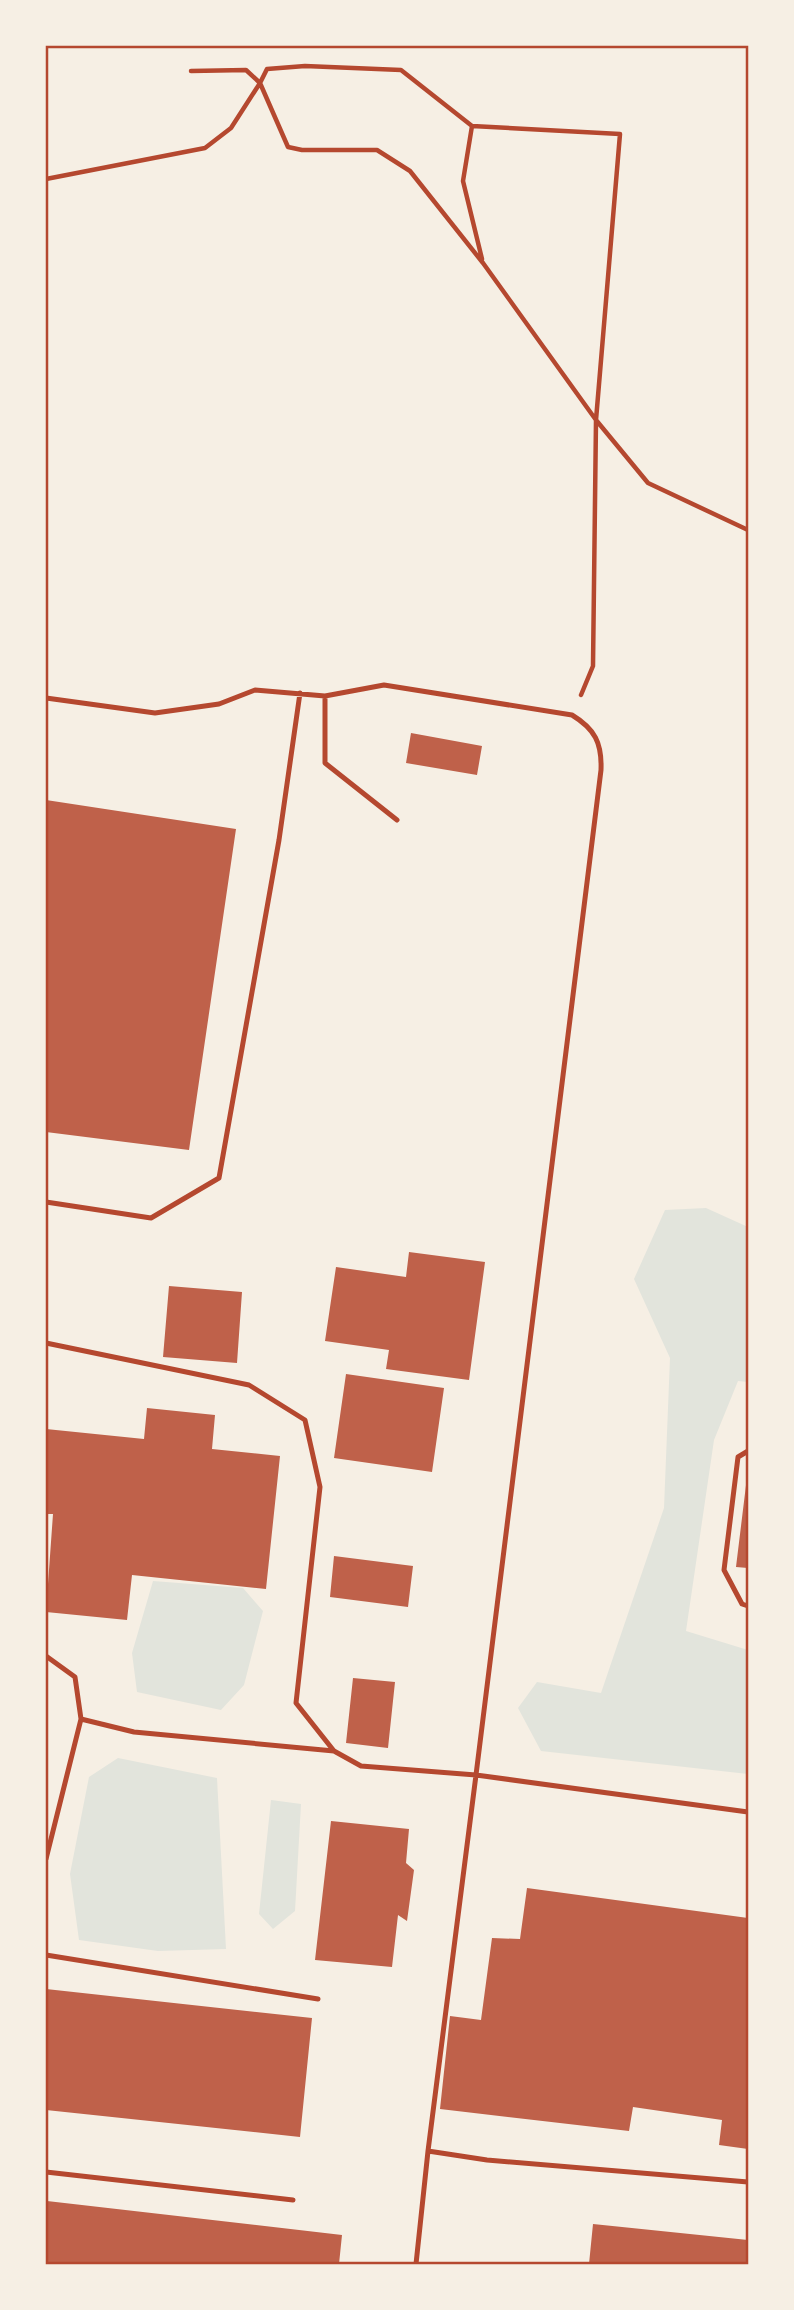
<svg xmlns="http://www.w3.org/2000/svg" width="794" height="2310" font-family="Barlow,sans-serif">
	<style>
		.green { fill: #e2e4dc }
		.building { fill: #bf614a }
		.lines { fill: none; stroke-linecap: round; stroke-linejoin: round }
		.path { stroke: #b5482f; stroke-width: 4.5 }
		.service { stroke: #b5482f; stroke-width: 5 }
		.neatline { fill: none; stroke: #b5482f; stroke-width: 2.5 }
	</style>
	<rect width="100%" height="100%" fill="#f6efe4"/>
	<!-- green -->
	<path class="green" d="M 706,1208 L 748,1227 L 748,1382 L 738,1381 L 714,1440 L 686,1631 L 748,1650 L 748,1774 L 541,1751 L 518,1708 L 537,1682 L 601,1693 L 664,1508 L 670,1358 L 634,1279 L 665,1210 Z
		M 153,1581 L 243,1588 L 263,1611 L 244,1685 L 221,1710 L 137,1692 L 132,1653 Z
		M 118,1758 L 217,1778 L 226,1949 L 158,1951 L 79,1940 L 70,1874 L 89,1777 Z
		M 271,1800 L 301,1804 L 295,1911 L 273,1929 L 259,1914 Z"/>
	<!-- building -->
	<path class="building" d="M 411,733 L 482,746 L 477,775 L 406,763 Z
		M 46,800 L 236,829 L 189,1150 L 46,1132 Z
		M 409,1252 L 485,1262 L 469,1380 L 386,1369 L 389,1350 L 325,1341 L 336,1267 L 406,1277 Z
		M 169,1286 L 242,1292 L 237,1363 L 163,1357 Z
		M 346,1374 L 444,1388 L 432,1472 L 334,1458 Z
		M 147,1408 L 215,1415 L 212,1449 L 280,1456 L 266,1589 L 132,1575 L 127,1620 L 46,1612 L 53,1514 L 46,1514 L 46,1429 L 144,1439 Z
		M 747,1477 L 748,1477 L 748,1568 L 736,1567 Z
		M 334,1556 L 413,1566 L 408,1607 L 330,1597 Z
		M 353,1678 L 395,1682 L 388,1748 L 346,1743 Z
		M 331,1821 L 409,1829 L 406,1863 L 414,1870 L 407,1921 L 398,1915 L 392,1967 L 315,1960 Z
		M 527,1888 L 748,1918 L 748,2149 L 719,2145 L 722,2120 L 633,2107 L 629,2131 L 440,2109 L 450,2016 L 481,2020 L 492,1938 L 520,1939 Z
		M 46,1989 L 312,2018 L 300,2137 L 46,2110 Z
		M 47,2201 L 342,2235 L 339,2264 L 46,2264 Z
		M 593,2224 L 748,2240 L 748,2264 L 589,2264 Z"/>
	<g class="lines">
		<!-- path -->
		<path class="path" d="M 191,71 L 246,70 L 260,83 L 267,69 L 305,66 L 401,70 L 472,126 L 620,134 L 596,420 L 593,666 L 581,695
			M 472,126 L 463,181 L 482,259
			M 46,179 L 205,148 L 231,128 L 260,83 L 288,147 L 302,150 L 377,150 L 410,171 L 483,263 L 596,420 L 648,483 L 748,530"/>
		<!-- service -->
		<path class="service" d="M 325,696 L 325,763 L 397,820
			M 46,698 L 155,713 L 219,704 L 255,690 L 325,696 L 384,685 L 572,715 C 595,729 602,743 601,770 L 476,1775 L 748,1812
			M 46,1202 L 151,1218 L 219,1178 L 279,840 L 300,693
			M 46,1343 L 249,1385 L 305,1420 L 320,1487 L 296,1703 L 334,1751 L 361,1766 L 476,1775 L 428,2151
			M 748,1451 L 738,1457 L 724,1570 L 742,1604 L 748,1606
			M 46,1656 L 75,1677 L 81,1719 L 134,1732 L 334,1751
			M 46,1859 L 81,1719
			M 46,1955 L 318,1999
			M 46,2172 L 293,2200
			M 416,2264 L 428,2151 L 487,2160 L 748,2182"/>
	</g>
	<!-- border -->
	<rect width="794" height="2310" fill="none" stroke="#f6efe4" stroke-width="94"/>
	<rect x="47" y="47" width="700" height="2216" class="neatline"/>
</svg>
